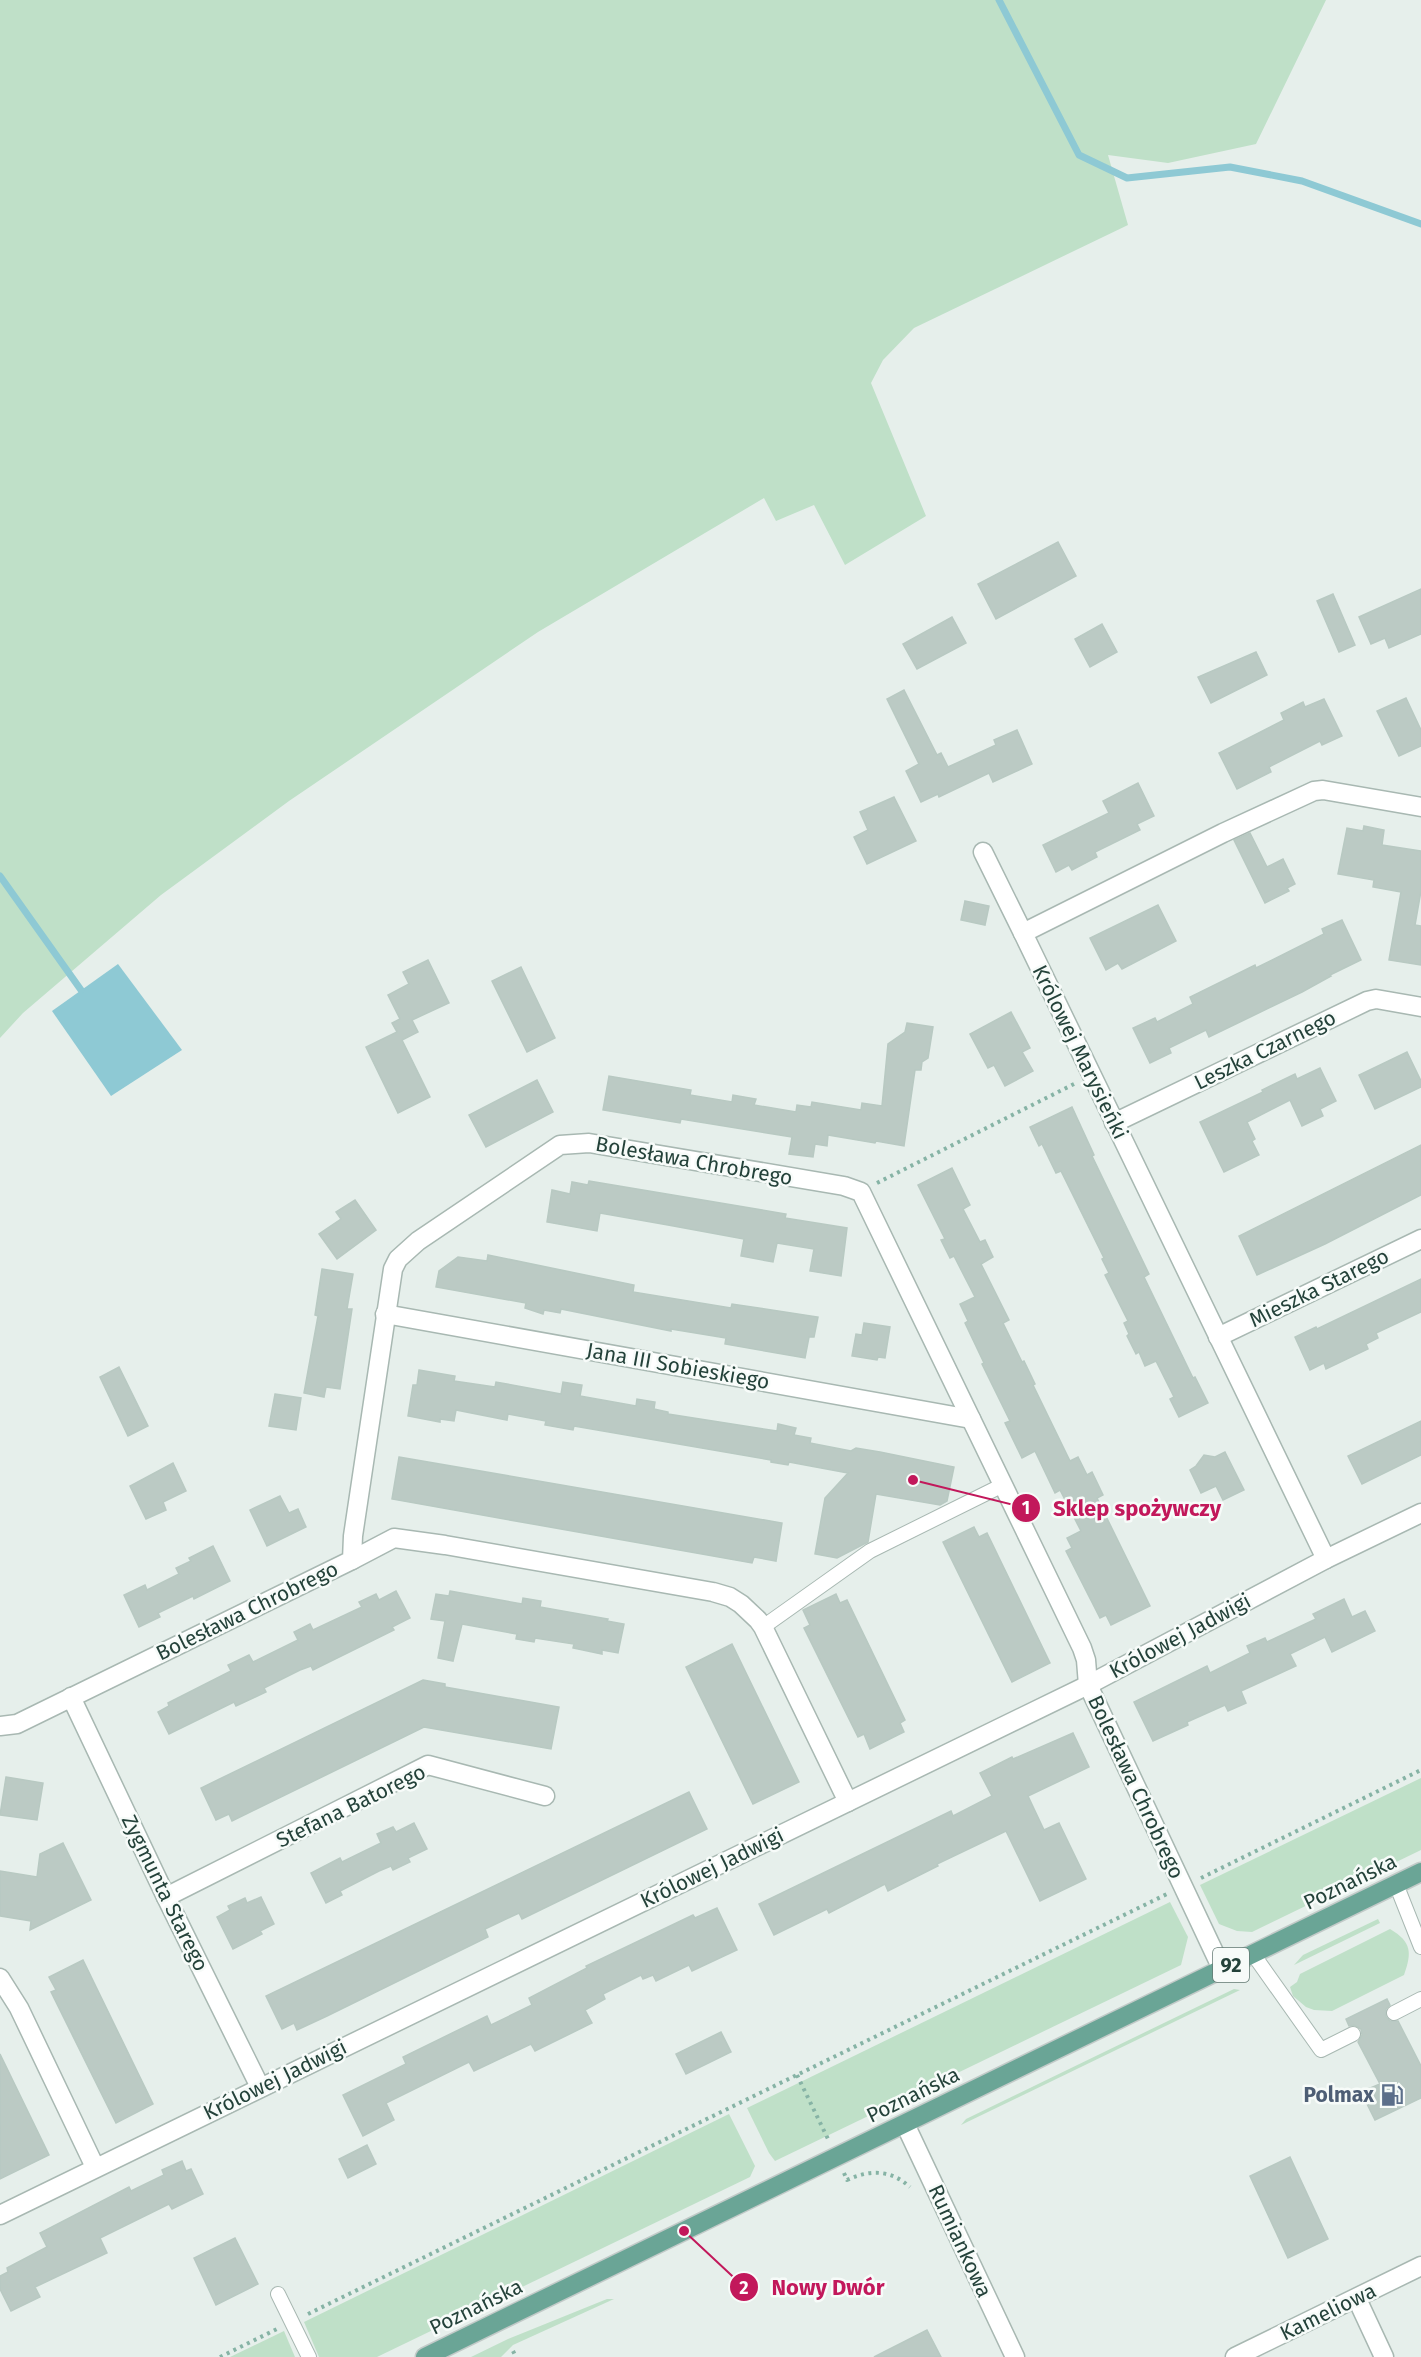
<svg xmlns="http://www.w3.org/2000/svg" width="1421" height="2357" font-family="'Fira Sans',sans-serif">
  <rect width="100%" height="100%" fill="#e6efeb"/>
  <g fill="#bfe0c8">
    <path d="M0 0H1326L1256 144 1168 163 1108 155 1128 225 914 328 883 360 871 383 926 516 845 565 814 505 776 521 764 498 538 632 289 801 161 895 23 1013 0 1038Z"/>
    <path d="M1421 1778V1850L1252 1932 1237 1931 1219 1924 1200 1885Z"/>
    <path d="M1170 1902 1188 1937 1181 1965 775 2161 769 2153 747 2108Z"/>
    <path d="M1378 1919 1380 1923 1294 1965 1303 1955Z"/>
    <path d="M1390 1929C1412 1942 1412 1953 1404 1975L1332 2011 1314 2010 1306 2007 1293 1996 1290 1987 1297 1982 1300 1974Z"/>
    <path d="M1234 1989 1240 1990 961 2125 966 2119Z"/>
    <path d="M729 2114 755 2166 750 2177 377 2357H319L304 2322Z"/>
    <path d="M607 2299H614L513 2345 501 2357H471L508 2339Z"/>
    <path d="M284 2331 295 2357H230Z"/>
  </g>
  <path fill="#8ec9d4" d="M118 964 182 1050 111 1096 52 1011Z"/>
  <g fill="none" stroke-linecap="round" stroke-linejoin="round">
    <g stroke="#8ec9d4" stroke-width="7">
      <path d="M999 0 1079 155 1127 178 1230 167 1302 181 1421 224"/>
      <path d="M0 876 81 990"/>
    </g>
  </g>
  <g fill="#bbcac4" stroke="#b8c9c2" stroke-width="1.5">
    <path d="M1058 542 1076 576 996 619 978 584Z"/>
    <path d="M1421 589V634L1389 648 1385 638 1371 644 1359 617Z"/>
    <path d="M1333 594 1355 645 1339 652 1317 601Z"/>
    <path d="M952 617 966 643 917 669 903 644Z"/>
    <path d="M1102 624 1117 652 1090 667 1075 639Z"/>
    <path d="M1256 652 1267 675 1211 703 1198 677Z"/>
    <path d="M904 690 937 755 941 753 948 767 996 745 994 740 1017 730 1032 764 993 782 989 773 939 797 938 794 921 802 906 771 919 764 887 699Z"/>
    <path d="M1406 698 1421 730V746L1399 756 1377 711Z"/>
    <path d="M1324 699 1342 736 1322 745 1320 741 1269 767 1271 772 1237 789 1219 753 1284 720 1281 713 1303 702 1305 707Z"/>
    <path d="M1138 783 1154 816 1137 824 1140 830 1095 852 1097 857 1072 870 1069 865 1056 872 1043 845 1109 813 1103 801Z"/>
    <path d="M894 797 916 841 867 864 854 837 868 830 860 812Z"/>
    <path d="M1364 826 1384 830 1382 845 1421 851V891L1415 925 1421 926V965L1389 960 1401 892 1373 887 1374 880 1338 874 1347 828 1363 831Z"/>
    <path d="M1250 833 1267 867 1283 859 1295 884 1287 888 1289 891 1265 903 1234 840Z"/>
    <path d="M965 901 989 906 985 925 961 920Z"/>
    <path d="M1158 905 1176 941 1122 969 1118 963 1106 970 1090 938Z"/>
    <path d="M1342 920 1361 960 1330 975 1331 976 1302 992 1209 1037 1206 1030 1169 1048 1171 1053 1150 1063 1133 1028 1155 1018 1157 1022 1193 1004 1190 997 1255 965 1256 968 1324 934 1322 929Z"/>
    <path d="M428 960 449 1003 412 1020 418 1032 402 1040 430 1097 398 1113 366 1047 397 1032 392 1023 400 1019 388 995 409 984 403 972Z"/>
    <path d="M521 967 555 1038 527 1052 492 981Z"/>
    <path d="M1011 1012 1030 1048 1022 1052 1033 1071 1005 1086 994 1065 988 1068 970 1034Z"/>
    <path d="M907 1023 933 1027 928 1058 922 1062 921 1070H915L904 1146 876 1141 875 1143 828 1135 827 1146 815 1144 813 1157 789 1154 792 1137 681 1119 680 1123 603 1110 609 1076 691 1090 690 1095 732 1102 733 1095 756 1099 754 1105 796 1112 797 1105 811 1107 812 1102 861 1110 862 1103 882 1106 888 1044 905 1032Z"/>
    <path d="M1407 1052 1421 1081V1087L1375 1109 1359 1075Z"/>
    <path d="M1320 1068 1336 1101 1320 1109 1323 1116 1302 1126 1290 1100 1247 1122 1255 1139 1252 1141 1259 1155 1224 1172 1200 1122 1263 1092 1262 1090 1295 1074 1297 1079Z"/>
    <path d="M537 1080 553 1112 486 1147 469 1115Z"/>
    <path d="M1072 1107 1094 1155 1092 1156 1149 1274 1144 1277 1193 1378 1195 1377 1208 1403 1179 1417 1170 1399 1174 1397 1156 1361 1145 1366 1139 1352 1136 1354 1127 1336 1129 1334 1124 1323 1128 1321 1105 1275 1109 1273 1102 1259 1104 1258 1061 1171 1056 1173 1042 1144 1039 1146 1030 1127Z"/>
    <path d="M1421 1145V1195L1325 1244 1257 1275 1239 1236Z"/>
    <path d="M952 1168 970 1205 963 1209 980 1242 985 1240 993 1257 981 1264 1009 1320 1003 1323 1022 1362 1024 1361 1035 1384 1033 1385 1070 1461 1078 1457 1087 1475 1092 1472 1103 1495 1097 1498 1150 1606 1111 1625 1106 1615 1100 1618 1066 1551 1072 1548 1067 1538 1081 1531 1060 1490 1055 1493 1035 1451 1022 1458 1005 1423 1010 1421 982 1364 984 1363 965 1323 968 1321 960 1304 975 1297 954 1256 950 1258 941 1240 945 1239 918 1185Z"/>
    <path d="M589 1181 786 1214 785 1218 847 1228 841 1276 810 1271 814 1249 777 1243 773 1262 741 1256 744 1239 668 1225 600 1213 597 1231 547 1222 552 1190 570 1194 572 1182 588 1185Z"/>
    <path d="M355 1200 376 1230 337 1259 319 1234 341 1219 336 1212Z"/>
    <path d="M488 1255 634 1285 633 1292 731 1308 732 1304 818 1317 814 1337H809L805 1358 725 1344 726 1338 671 1329V1331L561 1309 560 1313 544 1310 543 1314 525 1308 526 1303 436 1287 439 1271 458 1257 487 1261Z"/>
    <path d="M322 1269 353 1274 347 1309H352L340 1389 326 1387 324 1397 304 1393 318 1316 315 1315Z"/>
    <path d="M1421 1279V1312L1376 1333 1378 1338 1366 1344 1368 1349 1326 1369 1324 1363 1310 1370 1295 1337 1316 1327 1317 1329Z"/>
    <path d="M864 1323 890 1327 885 1358 878 1357 877 1360 852 1356 856 1334 862 1335Z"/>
    <path d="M119 1367 148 1426 128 1436 100 1377Z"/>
    <path d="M419 1370 455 1376 454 1381 495 1387 496 1382 561 1394 563 1382 582 1385 580 1396 636 1406 637 1399 655 1402 654 1409 668 1412V1414L777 1431 778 1424 796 1428 794 1435 811 1438 810 1443 851 1451 856 1448 880 1452 954 1467 947 1501 940 1505 876 1494 868 1542 837 1558 815 1554 825 1498 848 1473 789 1462 788 1465 771 1462V1460L574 1426 573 1430 545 1425 546 1421 508 1414 507 1420 456 1410 454 1421 440 1419V1422L408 1416 413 1385H417Z"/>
    <path d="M275 1394 301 1398 296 1430 269 1426Z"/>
    <path d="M1421 1421V1455L1362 1484 1348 1456Z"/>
    <path d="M1225 1452 1244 1490 1223 1500 1216 1486 1201 1493 1190 1470 1196 1466 1204 1455 1215 1457Z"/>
    <path d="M399 1457 782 1523 776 1561 754 1557 752 1563 392 1499Z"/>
    <path d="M173 1463 186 1491 163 1502 166 1510 146 1519 130 1486Z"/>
    <path d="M280 1496 289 1513 298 1509 306 1527 267 1546 250 1510Z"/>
    <path d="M974 1527 979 1537 987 1533 1050 1663 1012 1682 943 1542Z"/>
    <path d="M213 1546 230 1581 194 1599 193 1596 158 1613 160 1617 139 1627 124 1595 145 1585 147 1590 179 1574 176 1568 191 1561 189 1558Z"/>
    <path d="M396 1591 410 1618 392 1627 394 1630 313 1670 311 1666 300 1670 264 1688 266 1692 236 1706 234 1702 169 1734 158 1712 169 1706 168 1703 231 1671 228 1665 249 1655 253 1662 298 1640 294 1632 310 1624 313 1630 362 1607 359 1602 376 1594 379 1600Z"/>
    <path d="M450 1591 522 1604 523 1598 541 1601 540 1607 608 1619 607 1621 624 1624 618 1653 602 1650V1654L573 1648 574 1644 535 1638 534 1642 516 1639 517 1634 462 1624 453 1661 438 1658 445 1621 431 1619 436 1594 449 1596Z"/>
    <path d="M836 1594 840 1603 847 1600 905 1720 900 1723 904 1732 870 1749 864 1734 858 1737 804 1628 810 1625 803 1610Z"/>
    <path d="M1344 1599 1352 1617 1365 1611 1375 1631 1332 1652 1325 1637 1290 1654 1296 1666 1241 1691 1246 1703 1228 1711 1225 1705 1187 1722 1188 1725 1153 1741 1134 1702 1207 1666 1210 1673 1250 1653 1247 1646 1265 1638 1267 1642 1316 1619 1313 1614Z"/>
    <path d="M732 1644 799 1782 753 1804 686 1667Z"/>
    <path d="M423 1680 445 1684V1687L559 1707 551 1749 424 1727 232 1821 229 1814 216 1820 201 1788Z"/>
    <path d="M1073 1733 1089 1767 1028 1796 1044 1830 1059 1823 1086 1879 1040 1901 1006 1831 937 1864 938 1866 888 1891 885 1884 829 1913 827 1909 774 1935 759 1904 951 1811 953 1816 992 1796 980 1773 1012 1757 1013 1759Z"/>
    <path d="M6 1777 43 1783 37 1820 0 1815Z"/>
    <path d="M689 1792 707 1829 522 1919 519 1913 485 1929 488 1937 327 2016 297 2030 294 2023 282 2029 266 1996Z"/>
    <path d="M414 1823 427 1849 408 1858 410 1862 393 1870 391 1866 379 1871 340 1891 342 1895 326 1903 311 1873 340 1858 342 1862 381 1843 377 1834 393 1827 396 1832Z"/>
    <path d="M63 1843 91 1900 30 1930 31 1921 0 1916V1871L37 1877 40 1854Z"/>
    <path d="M261 1897 274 1924 260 1931 262 1934 233 1949 217 1917 230 1910 228 1906 245 1898 247 1903Z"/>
    <path d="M717 1908 737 1950 692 1971 689 1965 656 1981 653 1975 643 1979 641 1975 603 1994 605 1999 585 2010 592 2023 535 2051 531 2044 474 2071 469 2062 386 2103 394 2120 363 2136 343 2095 406 2064 403 2057 487 2016 491 2025 532 2005 529 1998 587 1968 586 1966 693 1915 695 1918Z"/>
    <path d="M83 1960 153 2104 116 2123 51 1992 56 1990 49 1977Z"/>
    <path d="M1387 1999 1390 2005 1386 2009V2017L1390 2021H1398L1421 2066V2098L1375 2120 1361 2092 1380 2084 1358 2042 1362 2035 1361 2029 1354 2025 1349 2026 1346 2019Z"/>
    <path d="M721 2032 731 2052 686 2074 676 2054Z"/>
    <path d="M0 2054 49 2155 0 2179Z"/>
    <path d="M367 2145 376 2164 348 2178 339 2159Z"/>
    <path d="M1290 2157 1328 2239 1288 2258 1250 2176Z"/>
    <path d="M182 2161 186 2171 191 2169 203 2194 172 2209 169 2204 100 2238 107 2253 35 2287 40 2297 11 2311 0 2289V2276L8 2272 7 2268 47 2247 40 2233 129 2187 131 2191 164 2175 162 2170Z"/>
    <path d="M235 2238 258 2284 216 2305 194 2258Z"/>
    <path d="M927 2330 941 2357H874Z"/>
  </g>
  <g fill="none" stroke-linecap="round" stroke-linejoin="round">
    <g stroke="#a8b8b2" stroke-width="16">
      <g id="lane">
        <path d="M763 1627 870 1551 1003 1485"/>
        <path d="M1396 1884 1421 1947"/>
        <path d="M1253 1954 1321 2050 1353 2034"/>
        <path d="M1394 2013 1421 1999"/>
        <path d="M278 2294 309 2357"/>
      </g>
    </g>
    <g stroke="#a8b8b2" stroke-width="21">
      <g id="street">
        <path d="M983 852 1023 933"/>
        <path d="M1114 1123 1367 1001 1376 999 1421 1007"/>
        <path d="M385 1314 971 1419"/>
        <path d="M1218 1337 1421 1239"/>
        <path d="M1326 1559 1023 933 1223 833 1314 791 1323 790 1421 807"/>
        <path d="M352 1560 394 1538 445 1545 713 1592 730 1597 741 1604 758 1620 763 1627 848 1802"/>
        <path d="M71 1697 166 1897 260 2087"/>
        <path d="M0 1726 17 1724 352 1560 353 1536 393 1269 398 1259 418 1241 560 1145 589 1143 844 1186 861 1192 1082 1648 1086 1660 1088 1685 1222 1969"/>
        <path d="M166 1897 428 1765 545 1796"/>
        <path d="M0 1978 19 2008 95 2167"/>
        <path d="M905 2124 1015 2357"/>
        <path d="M0 2215 1088 1685 1326 1559 1421 1513"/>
        <path d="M1357 2299 1384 2357"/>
        <path d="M1235 2357 1421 2266"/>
      </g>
    </g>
    <g stroke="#c2cac8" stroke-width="21">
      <path id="primary" d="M425 2357 1421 1872"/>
    </g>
    <g stroke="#86b3a5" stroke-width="4" stroke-dasharray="3 4.5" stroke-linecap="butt">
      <path d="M877 1183 1074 1084"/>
      <path d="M1201 1878 1421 1770"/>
      <path d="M797 2075 828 2139"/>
      <path d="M844 2173 847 2180C871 2169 891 2170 910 2187"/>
      <path d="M308 2314 1167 1894"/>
      <path d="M513 2351 516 2357"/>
      <path d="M220 2357 277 2329"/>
    </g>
    <use href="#lane" stroke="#fff" stroke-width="14"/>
    <use href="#street" stroke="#fff" stroke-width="18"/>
    <use href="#primary" stroke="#6aa596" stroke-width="18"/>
  </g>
  <defs>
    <g id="fuel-bare" transform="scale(1.8)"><path d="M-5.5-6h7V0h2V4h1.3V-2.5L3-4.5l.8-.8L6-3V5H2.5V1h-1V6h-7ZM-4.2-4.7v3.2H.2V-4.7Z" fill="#5c6f8a" stroke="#f7fbf9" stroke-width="2.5" paint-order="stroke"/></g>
  </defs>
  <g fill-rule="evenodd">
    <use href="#fuel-bare" x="1392" y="2095"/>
  </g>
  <g text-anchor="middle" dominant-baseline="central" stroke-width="5" stroke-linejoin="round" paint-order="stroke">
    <rect fill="#f7fbf9" stroke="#637a73" stroke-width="1.5" x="1213" y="1948" width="36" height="34" rx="4.5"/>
    <g font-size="20" font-weight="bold" fill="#24423a">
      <text x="1231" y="1965">92</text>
    </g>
    <g font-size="21" fill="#24423a" stroke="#f7fbf9">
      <text transform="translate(1265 1050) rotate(-26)">Leszka Czarnego</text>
      <text transform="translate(1080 1052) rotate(64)">Królowej Marysieńki</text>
      <text transform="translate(694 1161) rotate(10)">Bolesława Chrobrego</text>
      <text transform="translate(1319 1288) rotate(-26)">Mieszka Starego</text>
      <text transform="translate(678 1366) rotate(10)">Jana III Sobieskiego</text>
      <text transform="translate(247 1611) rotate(-26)">Bolesława Chrobrego</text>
      <text transform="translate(1180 1636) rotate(-28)">Królowej Jadwigi</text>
      <text transform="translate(1136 1787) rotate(65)">Bolesława Chrobrego</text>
      <text transform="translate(351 1806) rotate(-26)">Stefana Batorego</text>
      <text transform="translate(712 1868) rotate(-26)">Królowej Jadwigi</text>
      <text transform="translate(1350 1882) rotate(-26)">Poznańska</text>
      <text transform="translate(165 1893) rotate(64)">Zygmunta Starego</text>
      <text transform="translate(275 2080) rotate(-26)">Królowej Jadwigi</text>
      <text transform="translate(913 2095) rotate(-26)">Poznańska</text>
      <text transform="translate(960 2241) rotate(65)">Rumiankowa</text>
      <text transform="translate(476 2307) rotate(-26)">Poznańska</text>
      <text transform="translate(1328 2312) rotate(-26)">Kameliowa</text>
    </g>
    <g font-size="21" font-weight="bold" fill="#4e5e75" stroke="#f7fbf9" text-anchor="end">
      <text x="1374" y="2095">Polmax</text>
    </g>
  </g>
  <path fill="none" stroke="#c2185b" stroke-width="2" d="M913 1480L1026 1508M684 2231L744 2287"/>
  <g fill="#c2185b" stroke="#f7fbf9" stroke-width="2">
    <circle cx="913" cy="1480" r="6"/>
    <circle cx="684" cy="2231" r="6"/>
    <circle cx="1026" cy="1508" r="15"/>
    <circle cx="744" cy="2287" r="15"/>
  </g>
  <g font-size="18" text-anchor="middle" font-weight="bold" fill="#fff">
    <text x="1026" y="1514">1</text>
    <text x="744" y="2294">2</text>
  </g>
  <g font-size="22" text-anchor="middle" font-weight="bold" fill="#c2185b" stroke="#f7fbf9" stroke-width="5" stroke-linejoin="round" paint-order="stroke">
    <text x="1137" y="1516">Sklep spożywczy</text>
    <text x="828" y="2295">Nowy Dwór</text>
  </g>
</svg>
